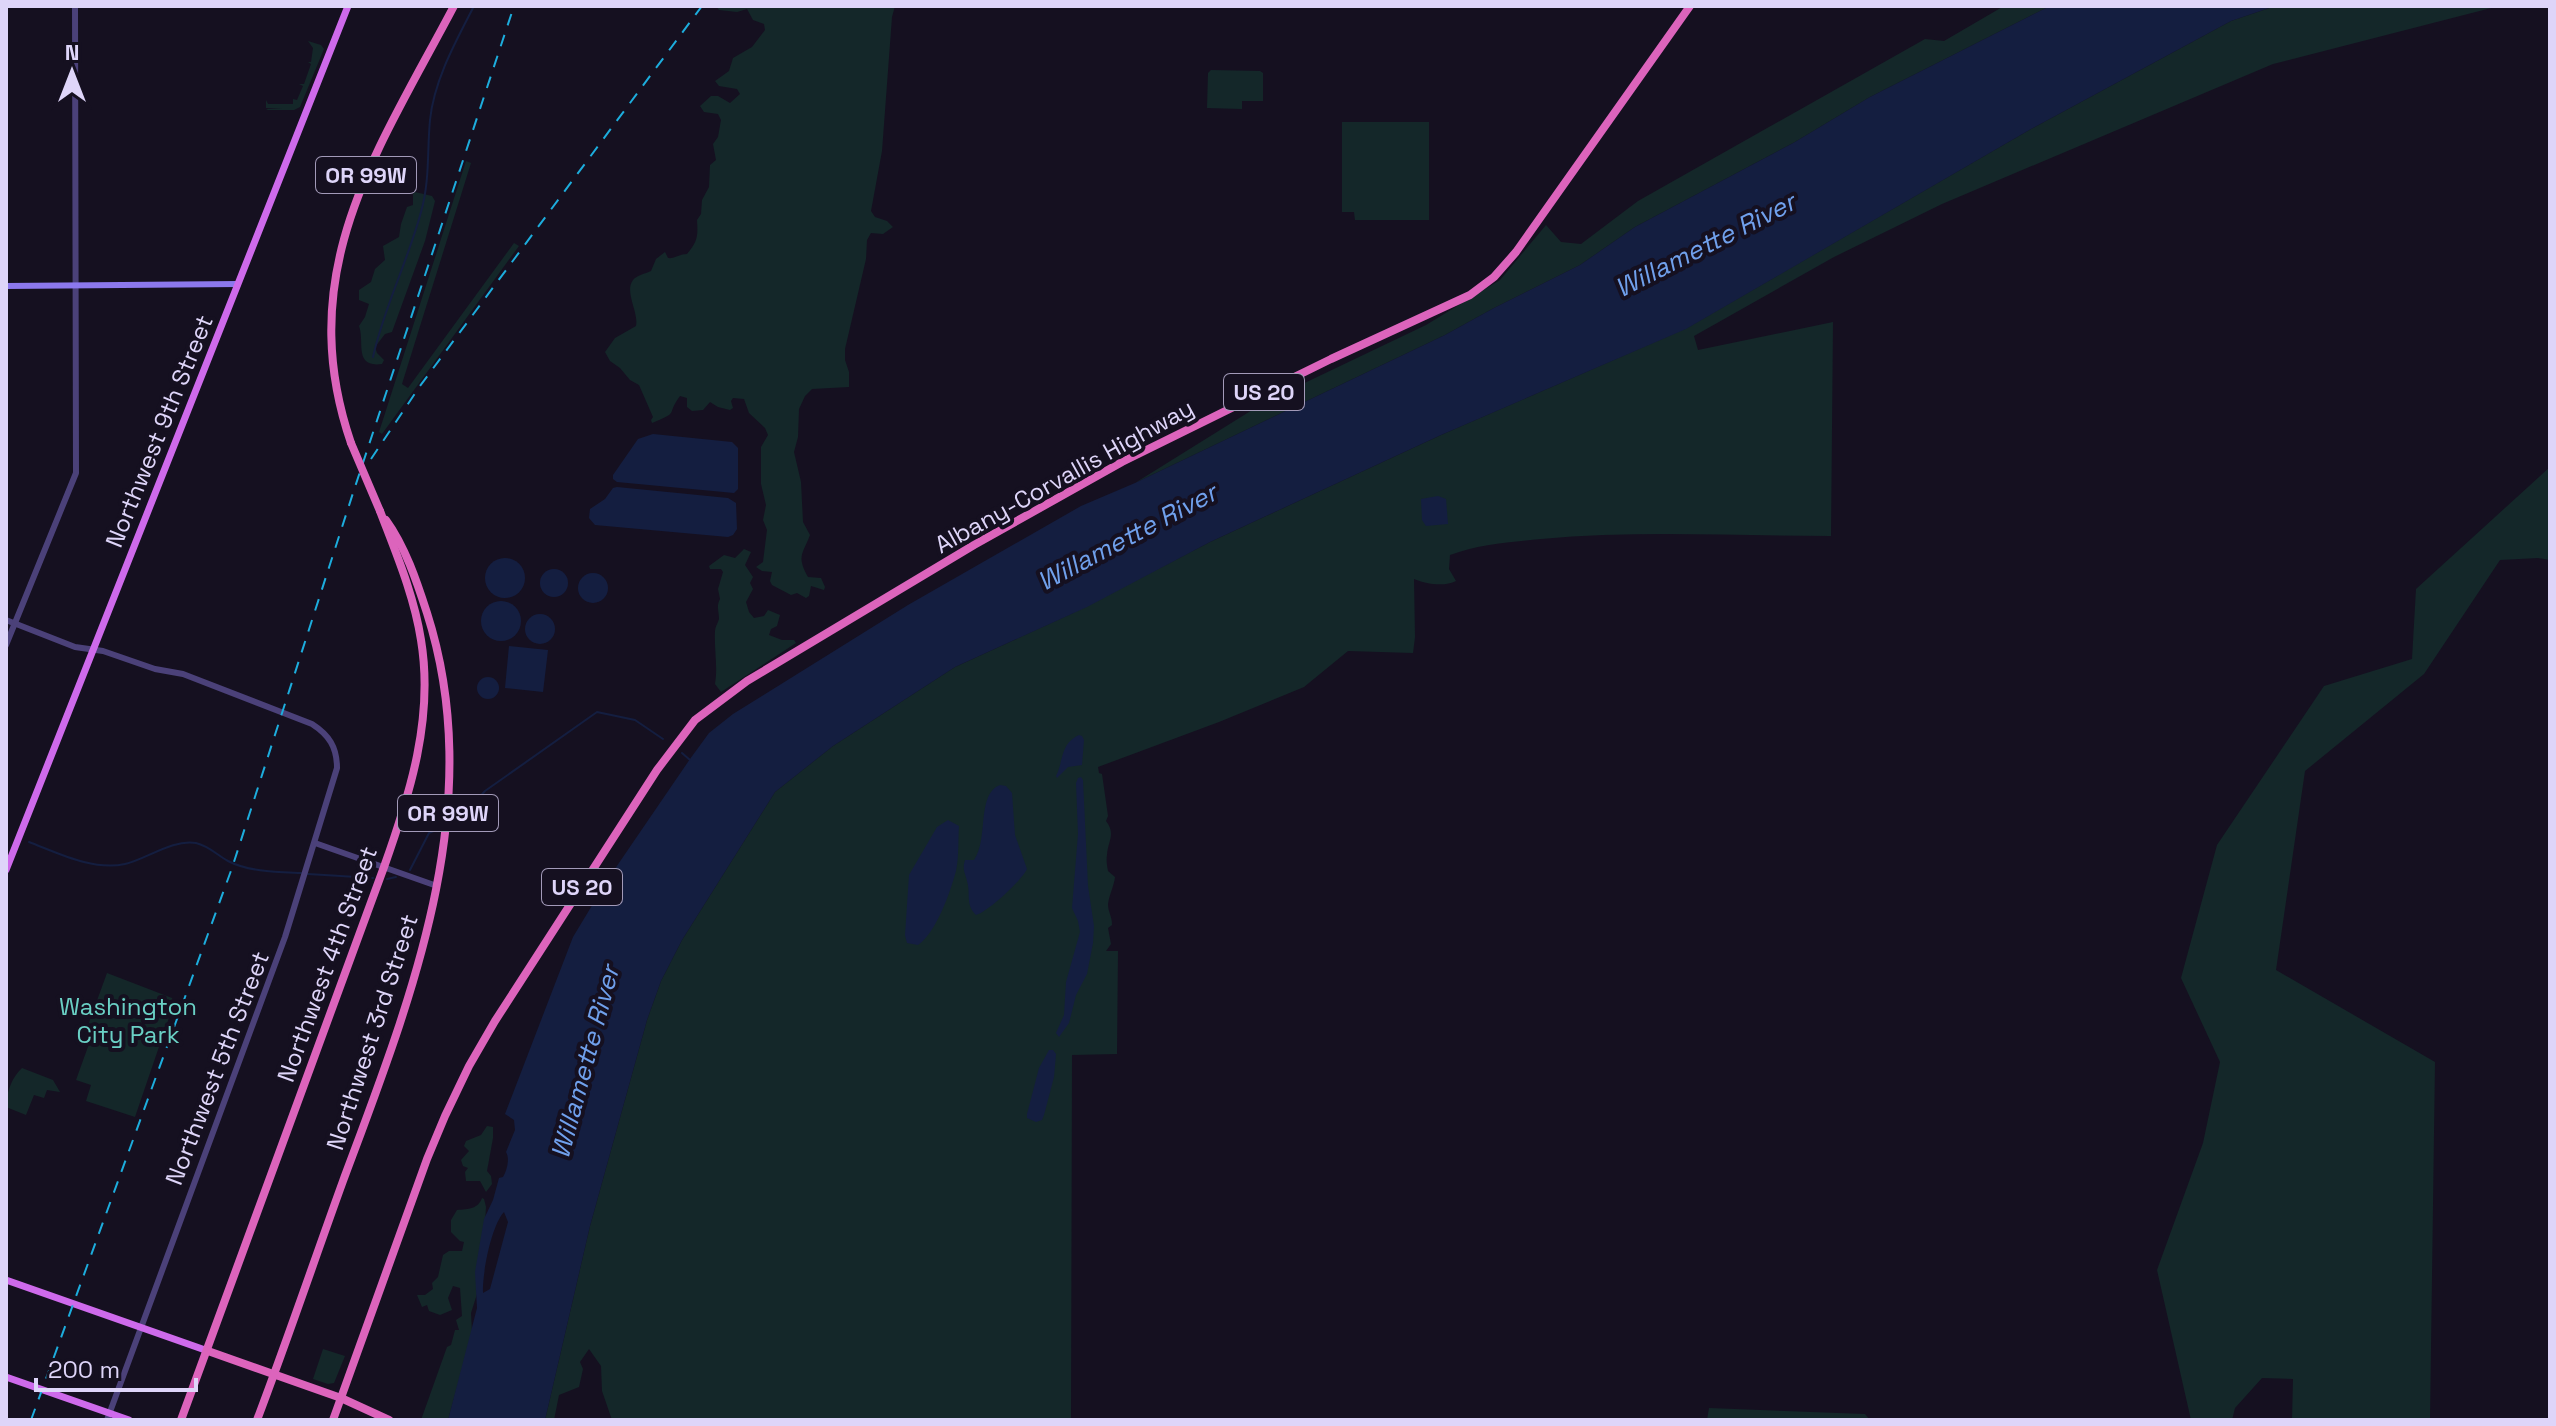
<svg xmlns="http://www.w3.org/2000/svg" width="2556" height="1426" font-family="'Space Grotesk',sans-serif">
  <rect width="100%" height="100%" fill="#151020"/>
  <g fill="#142729">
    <path d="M716 6H895L892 17 882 151 871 211 875 217 887 221 893 227 883 234 871 233 867 240 866 259 845 349V360L849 372V387L812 389 805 396 799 409 798 437 794 452 801 482 803 522 810 535C803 554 796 556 808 577L821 578 825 587 824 590 811 586 809 596 806 598 797 593 791 595 772 585 770 581 772 572 762 571 756 567 763 562 767 530 763 520 766 505 761 484V447L768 435 765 428 749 413 744 399 733 398 731 401 733 408 730 410 718 407 710 402 703 410 692 411 687 407V398L680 396C665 416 681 411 652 423L651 420 653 417 639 385 630 380 620 368 610 361 605 352 615 338 636 326C639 312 624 292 633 280 637 275 645 274 651 271L656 259 665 252 668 258C674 259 680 254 687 254 698 241 698 236 697 220L701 214 702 200 709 187 710 165 716 160 713 144 718 137 721 120 718 114 704 112 700 106 711 96H718L730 103 740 94 737 89 719 86 715 81 729 71 733 58 752 47 765 30 764 24 753 20 747 9 737 12 719 10Z"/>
    <path d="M2004 6H2050L1870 97 1795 142 1635 227 1580 265 1494 308 1445 335 1135 483 1265 402 1426 325 1500 280 1546 225 1561 242 1581 244 1638 201 1925 39 1944 41Z"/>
    <path d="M2275 6H2499L2273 64 1942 204 1834 257 1694 336 1698 350 1833 322 1831 536C1735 536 1637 530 1541 539 1511 542 1479 544 1450 555L1449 569 1456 581C1445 587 1425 584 1414 579L1415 637 1413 653 1348 651 1304 687 1219 722 1098 767 1099 773 1102 774 1108 816 1106 821C1116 834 1108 841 1107 855 1106 860 1107 865 1108 871L1115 877C1114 886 1109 895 1108 904 1108 912 1112 916 1112 925L1108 928 1111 944 1106 951H1118L1117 1054 1072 1055 1071 1420H612L602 1391 601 1366 589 1349 580 1362 583 1369 579 1387 559 1395 554 1420H545L590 1226 647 1020 661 981 682 940 775 792 833 746 955 667 1073 613 1210 542 1441 435 1687 328 2031 129 2231 21Z"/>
    <path d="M308 41 321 45 324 49 300 107 294 110H268L266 109 282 108H266V100L268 104H293V99L297 100 303 86 299 84H304L311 64 308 62H311L313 48Z"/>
    <path d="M1211 70 1260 71 1263 73V101H1242V109L1207 108 1208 73Z"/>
    <path d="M1342 122H1429V220H1355L1354 212H1342Z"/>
    <path d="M466 161 471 163 402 384 408 388 514 243 519 246 382 434 379 432Z"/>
    <path d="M415 192 432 196 435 201 425 241 392 332 385 334 375 347 377 353 384 360 382 364C353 368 365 341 359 326L365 317 369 304 359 300V290L371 282 375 269 385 260 383 246 399 237 401 224 407 207 413 205V194Z"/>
    <path d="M2550 467V560L2538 558 2500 560 2424 674 2305 771 2276 970 2435 1062 2430 1420H2292L2293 1379 2262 1378 2235 1408 2232 1420H2191L2157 1270 2203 1143 2220 1062 2181 978 2217 845 2324 686 2412 659 2416 589Z"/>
    <path d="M744 549 751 552 745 565 753 577 750 583 753 589 746 602 749 612 754 618 764 616 768 610 780 615 777 626 771 629 769 635 782 640H794L796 643 721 692 715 684C718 667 714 649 715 631 715 627 718 623 719 619 719 610 716 607 720 599L718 589 723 572 721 569H710L709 566 724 555 735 558Z"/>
    <path d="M107 973 172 998 174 1003 135 1117 86 1101 91 1085 76 1080 94 1030 87 1028Z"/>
    <path d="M22 1068 53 1080 60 1092 47 1090 44 1098 34 1095 26 1115 6 1107C6 1093 12 1077 22 1068Z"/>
    <path d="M487 1126 493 1127V1138L487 1171 491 1176 492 1184 486 1192 480 1181H466L465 1172 468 1168 463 1166 461 1160 469 1151 464 1146 466 1141 481 1135Z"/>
    <path d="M482 1198 484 1199 486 1207 481 1290 477 1294 471 1313 472 1332 448 1420H421L447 1347 451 1345 455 1330H459L456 1320 462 1316 460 1288 453 1286 448 1298 452 1310 440 1315 429 1311 427 1305 422 1307 417 1295H425L433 1289 432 1283 438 1277 443 1255 449 1251H462L464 1242 460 1241 451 1232V1220L457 1210C469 1209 478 1209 482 1198Z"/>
    <path d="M323 1349 345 1356 334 1383 328 1384 313 1379Z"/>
    <path d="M1709 1408 1865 1414 1870 1420H1707Z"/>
  </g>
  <g fill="#141e40" fill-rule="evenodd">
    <path d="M2050 6H2275L2231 21 2031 129 1686 329 1441 435 1210 542 1087 607 955 667 833 746 775 792 682 940 661 981 647 1020 590 1226 545 1420H448L477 1308 475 1272 484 1219 493 1200 499 1178 503 1177C507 1171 510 1158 506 1152L515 1130 514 1120 505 1114 573 937 608 879 690 759 709 733 733 714 908 605 1081 506 1135 483 1445 335 1494 308 1580 265 1635 227 1795 142 1870 97ZM504 1212 508 1222 490 1289 483 1293C482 1275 491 1226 504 1212Z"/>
    <path d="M653 434 732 442 738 448V489L734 493 617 482 613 479V475L638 439Z"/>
    <path d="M617 487 728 498 736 503 737 529 733 535 728 537 595 525 589 518 590 509 605 499 613 488Z"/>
    <path d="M1438 496 1446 499 1448 524 1426 526 1422 520 1421 499Z"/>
    <circle cx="505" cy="578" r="20"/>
    <circle cx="554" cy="583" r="14"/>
    <circle cx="593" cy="588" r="15"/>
    <circle cx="501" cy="621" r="20"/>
    <circle cx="540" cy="629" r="15"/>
    <path d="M509 646 548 650 543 692 505 688Z"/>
    <circle cx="488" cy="688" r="11"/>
    <path d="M1079 735 1082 736 1084 740 1082 765 1068 767 1057 778 1056 776C1064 760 1060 744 1079 735Z"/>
    <path d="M1081 777 1083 780 1088 886 1094 926 1093 943 1087 974 1076 995 1069 1023 1059 1037 1056 1033 1064 1015 1066 982 1080 932 1078 921 1072 908 1078 834 1076 783 1078 778Z"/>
    <path d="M1000 785 1006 786 1012 793 1015 835 1027 869C1022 880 988 912 976 915 965 904 971 894 967 881 965 872 962 870 965 860H974C989 839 976 794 1000 785Z"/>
    <path d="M948 820 959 826C958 841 959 857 956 871 950 893 936 933 918 945L907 943 905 935 909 875 937 827Z"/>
    <path d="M1049 1050H1053L1056 1054 1054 1077 1044 1115 1042 1120 1036 1122 1027 1118V1114L1039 1068Z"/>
  </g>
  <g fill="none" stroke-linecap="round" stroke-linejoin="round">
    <g stroke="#141e40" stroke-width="2">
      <path d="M373 357C384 307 408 261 421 212 430 180 427 151 430 120 434 80 456 41 474 6"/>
      <path d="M682 753 690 760"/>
      <path d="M458 822 485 791 597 712 635 720 663 739"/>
      <path d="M29 842C58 853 93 871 125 864 147 859 172 839 196 843 209 846 217 855 228 861 249 872 279 872 301 873"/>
      <path d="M410 870 429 833 438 829"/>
      <path d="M308 874 373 878"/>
      <path d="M387 879 396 877"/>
    </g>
    <g stroke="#4b4179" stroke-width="6">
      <path d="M6 620 75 647 103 651 155 669 183 674 312 724C329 735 337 747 337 768L285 937 107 1420"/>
      <path d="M6 645 76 473 75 6"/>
      <path d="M315 843 437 886"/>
    </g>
    <path stroke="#8c78ed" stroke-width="6" d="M6 286 238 284"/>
    <g stroke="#ce6aeb" stroke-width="7">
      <path d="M6 870 348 6"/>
      <path d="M6 1280 208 1351"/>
      <path d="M6 1377 129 1420"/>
    </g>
    <g stroke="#dc64bc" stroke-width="8">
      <path d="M351 443C292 271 377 152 454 6"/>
      <path d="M208 1351 341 1398 389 1420"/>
      <path d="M181 1420 384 867C410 794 434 718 421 640 414 595 396 553 380 511"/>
      <path d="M257 1420C287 1341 314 1261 343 1181 410 1001 489 807 427 613 417 582 405 546 386 520"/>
      <path d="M333 1420 427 1159 445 1116 469 1066 495 1021 657 770 695 720 747 681 974 545 1122 462 1331 359 1470 295 1494 277 1516 252 1690 6"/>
    </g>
    <g stroke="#1daddd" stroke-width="2" stroke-dasharray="12 10" stroke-linecap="butt">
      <path d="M371 459 420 386 702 6"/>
      <path d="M31 1420 232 868 354 490 514 6"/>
    </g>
    <path stroke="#dc64bc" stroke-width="8" d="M351 443 380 511"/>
  </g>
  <g text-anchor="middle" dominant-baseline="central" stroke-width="8" stroke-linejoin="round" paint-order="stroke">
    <g fill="#151020" stroke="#a29ab8" stroke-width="2">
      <rect x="316" y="157" width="100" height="36" rx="6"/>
      <rect x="1224" y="374" width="80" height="36" rx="6"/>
      <rect x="398" y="795" width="100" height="36" rx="6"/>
      <rect x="542" y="869" width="80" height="36" rx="6"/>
    </g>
    <g font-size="22" font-weight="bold" fill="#ded5f9">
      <text x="366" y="175">OR 99W</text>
      <text x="1264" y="392">US 20</text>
      <text x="448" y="813">OR 99W</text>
      <text x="582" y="887">US 20</text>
    </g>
    <g font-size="24" fill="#ded5f9" stroke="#151020">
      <text transform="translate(159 431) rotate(-68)">Northwest 9th Street</text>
      <text transform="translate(1064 476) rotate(-29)">Albany-Corvallis Highway</text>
      <text transform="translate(327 964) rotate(-70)">Northwest 4th Street</text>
      <text transform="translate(372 1032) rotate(-72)">Northwest 3rd Street</text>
      <text transform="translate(217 1068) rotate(-69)">Northwest 5th Street</text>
    </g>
    <g font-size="24" fill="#6ad0c5" stroke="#151020">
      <text x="128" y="1006">Washington<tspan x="128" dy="28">City Park</tspan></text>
    </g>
    <g font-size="26" font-style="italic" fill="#70a0ec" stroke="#151020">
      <text transform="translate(1705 245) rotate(-27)">Willamette River</text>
      <text transform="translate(1127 537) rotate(-28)">Willamette River</text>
      <text transform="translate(585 1062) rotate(-75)">Willamette River</text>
    </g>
  </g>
  <rect width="2556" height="1426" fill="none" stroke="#ded5f9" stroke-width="16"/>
  <g transform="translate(72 72)" stroke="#151020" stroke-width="6" paint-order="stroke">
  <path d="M0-6L14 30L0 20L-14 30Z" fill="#ded5f9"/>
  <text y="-12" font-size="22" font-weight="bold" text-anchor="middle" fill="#ded5f9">N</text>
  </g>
  <path d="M36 1378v12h160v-12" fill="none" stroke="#ded5f9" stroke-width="4"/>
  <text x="48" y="1378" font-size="24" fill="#ded5f9" stroke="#151020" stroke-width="6" paint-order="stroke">200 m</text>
</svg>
